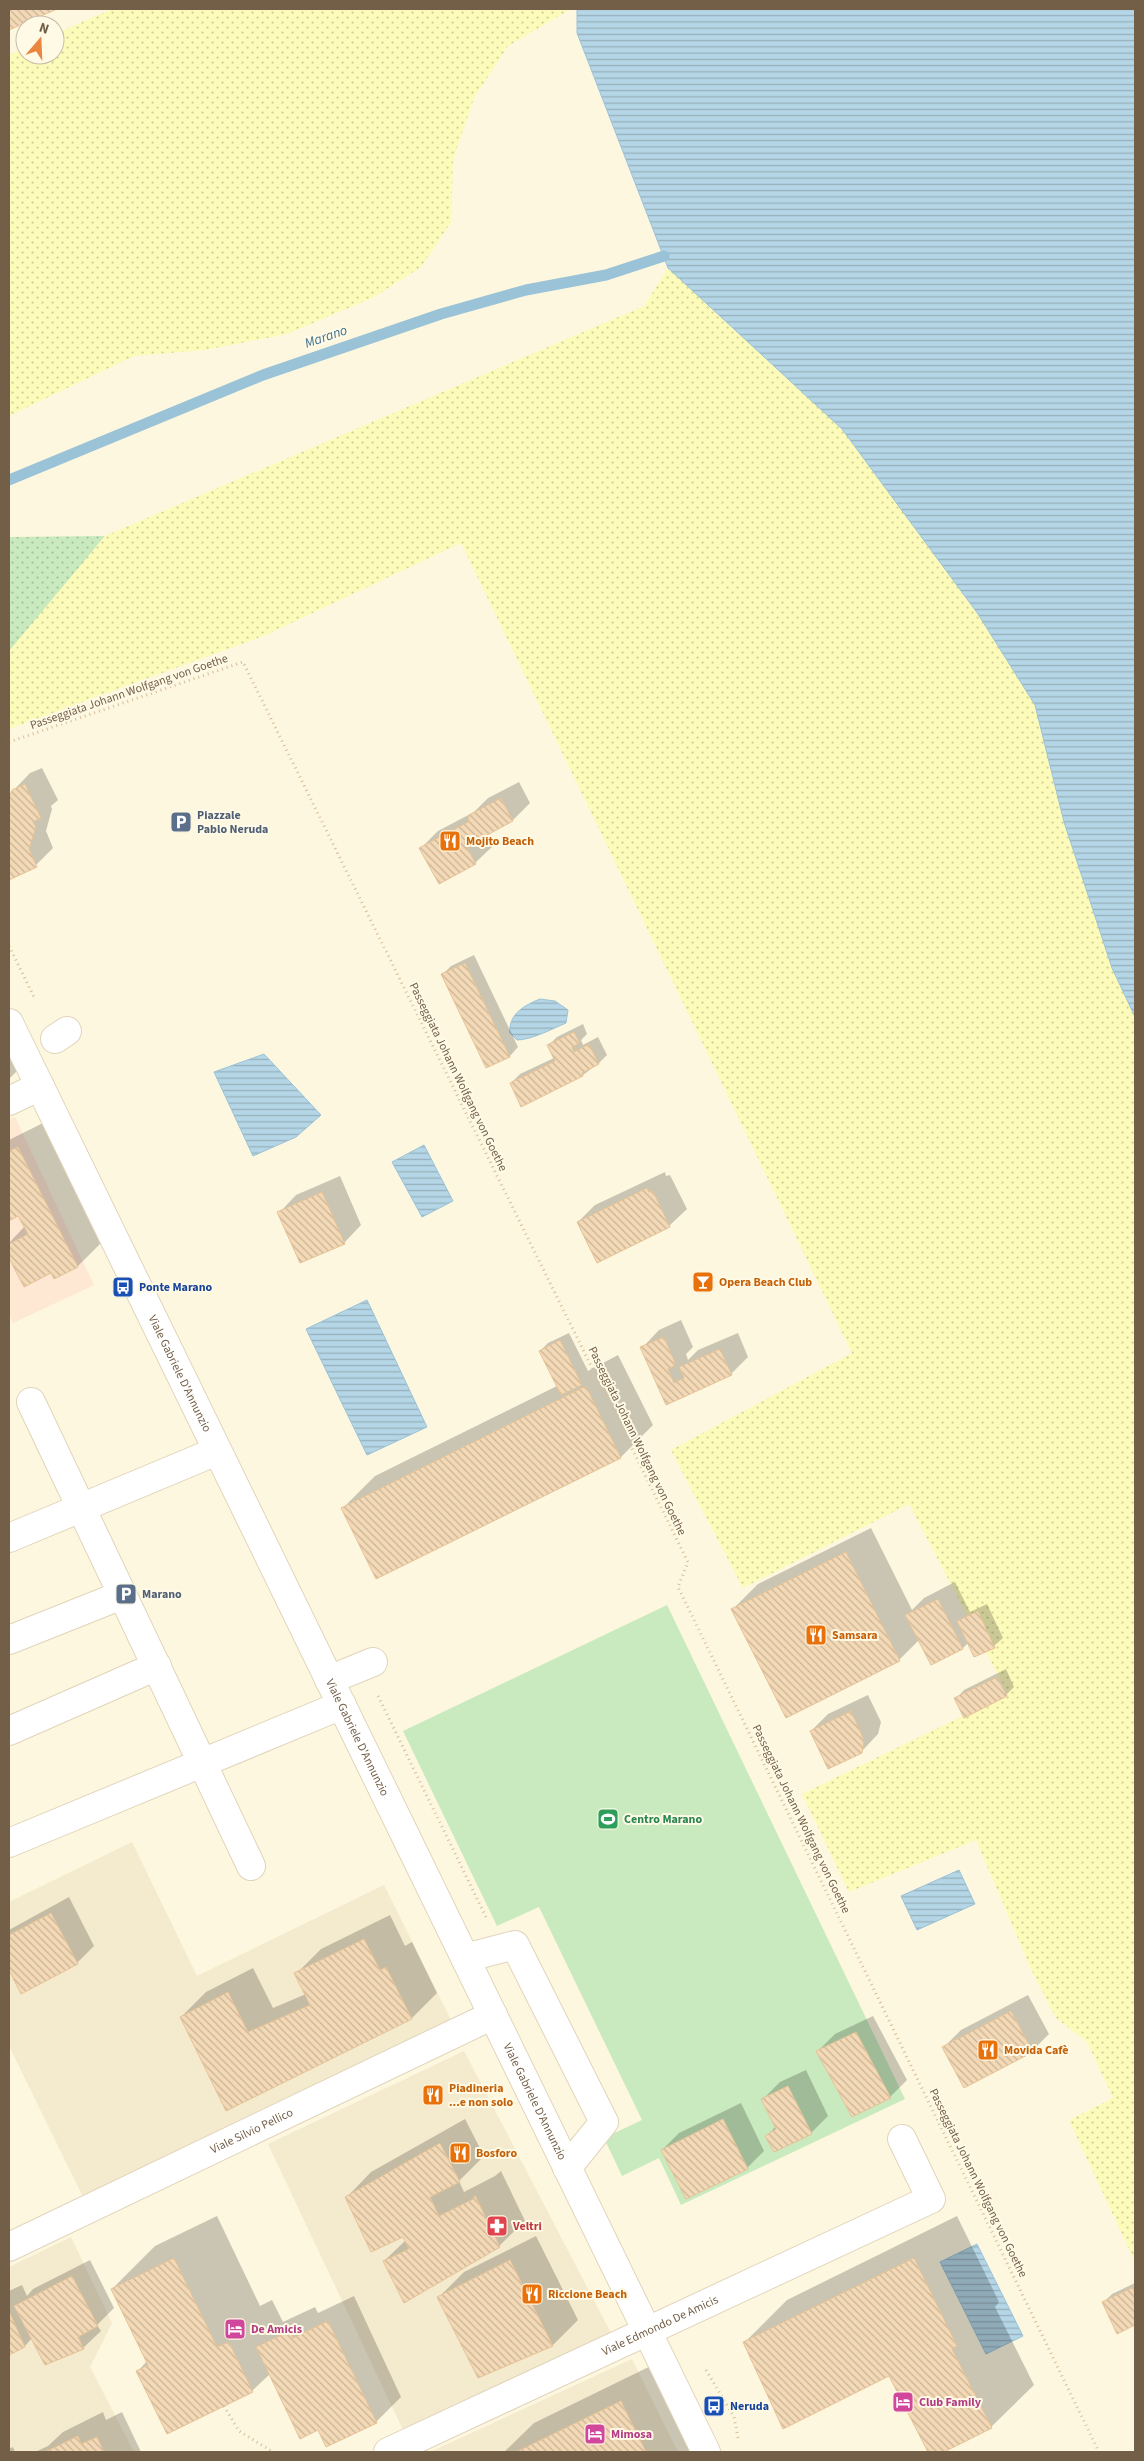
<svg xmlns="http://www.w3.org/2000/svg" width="1144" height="2461" font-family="'Source Sans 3',sans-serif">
  <defs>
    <pattern id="grass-dots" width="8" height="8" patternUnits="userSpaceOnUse" patternTransform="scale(1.25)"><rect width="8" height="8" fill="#c8eabe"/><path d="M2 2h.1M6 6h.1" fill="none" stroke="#a7c19c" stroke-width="1.8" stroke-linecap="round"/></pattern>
    <pattern id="sand-dots" width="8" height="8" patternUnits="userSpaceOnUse" patternTransform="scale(1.25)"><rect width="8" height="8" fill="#fdfbb9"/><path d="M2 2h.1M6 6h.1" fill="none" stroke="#d1ce98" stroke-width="1.8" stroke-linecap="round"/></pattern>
    <pattern id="water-rules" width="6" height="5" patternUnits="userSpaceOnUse" patternTransform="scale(1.25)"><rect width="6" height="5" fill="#b4d6e6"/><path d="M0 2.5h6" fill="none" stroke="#97b1bc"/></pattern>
    <pattern id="building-back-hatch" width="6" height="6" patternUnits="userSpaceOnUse" patternTransform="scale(1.25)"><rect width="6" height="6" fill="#f3d9b6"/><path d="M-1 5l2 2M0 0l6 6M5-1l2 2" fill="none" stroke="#c9b396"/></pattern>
  </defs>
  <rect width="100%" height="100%" fill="#fdf7df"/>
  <g fill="#f4eace">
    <path d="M132 1842 197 1976 384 1885 451 2020 84 2199 9 2046V1902Z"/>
    <path d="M464 2051 612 2335 404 2432 268 2144Z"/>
    <path d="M71 2237 112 2323 90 2367 134 2452H9V2267Z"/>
    <path d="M632 2359 678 2452H430Z"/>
  </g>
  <path fill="#fee7d3" d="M15 1117 94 1285 13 1323 9 1314V1120Z"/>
  <path fill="url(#grass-dots)" d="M105 536 12 650 9 651V537Z"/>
  <g fill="url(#sand-dots)">
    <path d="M112 9H571L508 46 474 98 453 160 451 222 421 267 374 297 287 334 205 350 134 356 9 416V55L25 48V55H55V34Z"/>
    <path d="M668 268 842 429 978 614 1035 705 1064 822 1112 968 1135 1017V2262L1069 2120 1113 2098 1087 2042 1056 2018 1031 1969 976 1840 849 1892 802 1794 1008 1694 909 1504 743 1588 671 1450 852 1353 461 543 266 635 9 729V651L105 536 644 306Z"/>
  </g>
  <path fill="#c8eabe" d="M667 1605 905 2099 681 2205 659 2158 622 2176 604 2138 642 2120 539 1907 497 1926 403 1731Z"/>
  <g fill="url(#water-rules)" stroke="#9ac3d8">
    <path d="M577 9H1135V1017L1112 968 1064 822 1035 705 978 614 842 429 668 268 577 33Z"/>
    <path d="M540 999 555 1001 568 1010 566 1023C552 1029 531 1040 517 1040L510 1033C508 1014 525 1005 540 999Z"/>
    <path d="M264 1054 321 1115 296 1137 253 1156 214 1072Z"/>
    <path d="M424 1145 453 1201 422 1217 392 1162Z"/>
    <path d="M367 1300 427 1427 367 1455 306 1329Z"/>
    <path d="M959 1870 975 1904 917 1930 901 1896Z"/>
    <path d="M977 2244 1023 2336 986 2354 940 2262Z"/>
  </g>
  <g fill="#0003">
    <path d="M9 9H54L9 29Z"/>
    <path d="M42 768 58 800 51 806 52 809 46 831 53 848 36 865 9 879V802L13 791 30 773Z"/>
    <path d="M519 782 530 803 513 820 486 835 493 846 475 863 439 882 421 848 438 831 474 812 488 798Z"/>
    <path d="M474 955 518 1047 510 1056 486 1067 442 975 451 966Z"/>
    <path d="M9 1012 31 1057 9 1079Z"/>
    <path d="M583 1024 587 1034 581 1040 583 1045 598 1037 607 1055 599 1063 583 1075 511 1083 520 1074 554 1058 549 1045 557 1037Z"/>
    <path d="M43 1123 103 1241 78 1266 51 1271 25 1286 9 1255V1243L25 1226 19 1215 9 1219V1140Z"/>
    <path d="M665 1172 666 1176 670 1175 687 1209 669 1226 578 1222 595 1205Z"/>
    <path d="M340 1176 361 1225 344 1243 279 1213 296 1195Z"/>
    <path d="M681 1320 693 1347 686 1354 688 1360 698 1350 738 1333 748 1357 731 1374 666 1403 642 1348 659 1330Z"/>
    <path d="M569 1333 588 1371 618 1355 653 1425 621 1457 377 1577 343 1508 375 1476 557 1386 540 1351 548 1343Z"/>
    <path d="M871 1528 912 1610 924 1598 955 1582 970 1612 987 1604 1003 1638 994 1646 975 1655 969 1642 963 1648 932 1664 919 1640 899 1660 786 1716 733 1609 758 1584Z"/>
    <path d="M1006 1669 1014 1687 1006 1695 956 1699 964 1690Z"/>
    <path d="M868 1695 881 1722 878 1734 861 1752 811 1731 828 1714Z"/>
    <path d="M69 1897 94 1946 77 1963 22 1992 9 1967V1930Z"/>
    <path d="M390 1915 405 1946 412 1942 437 1993 412 2018 227 2110 181 2017 206 1992 253 1968 273 2008 306 1994 296 1974 321 1949Z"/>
    <path d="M1028 1995 1049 2034 1032 2051 944 2047 961 2030Z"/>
    <path d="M873 2016 907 2080 890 2097 818 2051 835 2034Z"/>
    <path d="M806 2070 828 2116 811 2133 767 2136 776 2126 763 2099 780 2082Z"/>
    <path d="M741 2103 764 2151 747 2168 662 2150 679 2133Z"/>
    <path d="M465 2119 484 2156 459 2181 464 2192 495 2176 501 2171 525 2221 499 2246 404 2302 384 2261 406 2240 403 2235 346 2198 371 2172Z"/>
    <path d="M217 2216 260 2306 272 2300 283 2322 315 2307 318 2313 354 2296 401 2397 376 2422 319 2428 270 2374 252 2391 138 2371 147 2361 112 2289 155 2246Z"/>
    <path d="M957 2216 999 2302 995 2307 1034 2385 991 2427 941 2452H929L890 2375 744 2343 787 2300Z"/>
    <path d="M536 2236 578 2320 553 2345 478 2376 439 2297 464 2272Z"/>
    <path d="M90 2260 114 2308 97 2325 101 2331 83 2348 45 2363 32 2338 25 2346 9 2353V2291L22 2285 27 2296 33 2289Z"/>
    <path d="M1135 2283V2323L1118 2332 1104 2302 1112 2294Z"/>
    <path d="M663 2360 702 2452H504L534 2423Z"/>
    <path d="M103 2412 106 2420 122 2412 141 2452H35L48 2446 63 2432Z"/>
    <path d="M13 2447 15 2452H9V2449Z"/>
  </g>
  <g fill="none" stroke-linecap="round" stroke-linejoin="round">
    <path stroke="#9ac3d8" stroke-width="11" d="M9 480 263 375 441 314 526 290 606 275 664 256"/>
  </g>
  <g fill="url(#building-back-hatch)" stroke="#e6c396">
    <path d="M9 9H57L9 30Z"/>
    <path d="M25 784 41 818 33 822 36 827 29 849 37 867 9 880V798L12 790Z"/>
    <path d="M501 798 513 821 480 839 478 835 464 842 476 864 439 884 419 848 468 822 469 815Z"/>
    <path d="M465 963 510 1057 486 1068 441 974Z"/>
    <path d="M574 1032 580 1043 572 1047 574 1052 589 1044 599 1064 582 1073 583 1076 521 1107 510 1083 555 1061 547 1045Z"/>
    <path d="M18 1147 78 1267 54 1279 51 1273 24 1287 9 1258V1244L28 1234 18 1216 9 1221V1151Z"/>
    <path d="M647 1188 649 1192 653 1191 670 1227 597 1263 577 1222Z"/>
    <path d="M322 1192 345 1244 300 1263 277 1212Z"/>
    <path d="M664 1337 676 1365 668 1369 674 1383 684 1378 679 1367 720 1349 732 1375 666 1405 640 1347Z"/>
    <path d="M560 1340 582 1385 561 1395 539 1351Z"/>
    <path d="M586 1386 621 1458 376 1579 341 1508Z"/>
    <path d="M846 1552 900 1661 786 1718 731 1609Z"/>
    <path d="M938 1599 963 1649 931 1665 905 1615Z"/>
    <path d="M978 1611 995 1648 974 1657 957 1621Z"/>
    <path d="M997 1677 1007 1696 964 1718 954 1698Z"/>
    <path d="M851 1711 864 1740 862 1753 828 1769 810 1731Z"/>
    <path d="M51 1913 78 1964 21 1994 9 1970V1935Z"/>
    <path d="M364 1939 380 1970 386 1967 412 2019 226 2111 180 2017 228 1992 248 2032 310 2005 294 1973Z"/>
    <path d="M1011 2011 1033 2052 964 2088 942 2047Z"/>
    <path d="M856 2032 891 2098 852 2117 816 2051Z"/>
    <path d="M788 2086 812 2134 774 2152 765 2136 776 2129 761 2099Z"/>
    <path d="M723 2119 748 2169 686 2199 661 2150Z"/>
    <path d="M440 2143 460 2182 430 2197 439 2216 473 2199 475 2195 500 2247 404 2303 383 2261 409 2249 403 2237 371 2252 345 2197Z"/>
    <path d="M174 2258 217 2347 229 2342 253 2392 167 2434 136 2371 148 2365 111 2289Z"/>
    <path d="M914 2258 957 2346 952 2349 992 2428 944 2452H928L889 2376 783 2429 743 2342Z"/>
    <path d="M510 2260 553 2346 478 2378 437 2297Z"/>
    <path d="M72 2276 98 2326 78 2337 84 2349 45 2365 14 2306Z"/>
    <path d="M1134 2287 1135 2325 1117 2334 1102 2302Z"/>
    <path d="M9 2311 25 2347 9 2355Z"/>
    <path d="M328 2321 377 2423 326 2447 318 2430 300 2439 256 2347 290 2331 293 2338Z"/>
    <path d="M621 2401 646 2452H516L592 2415Z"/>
    <path d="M78 2436 81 2444 97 2437 104 2452H45Z"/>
  </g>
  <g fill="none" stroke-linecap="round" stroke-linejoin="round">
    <g stroke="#e1d4bb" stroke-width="30">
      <g id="minor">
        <path id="s1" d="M9 1023 706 2452"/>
        <path d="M55 1039 67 1031"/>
        <path d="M9 1101 40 1086"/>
        <path d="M31 1402 251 1866"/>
        <path d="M9 1538 217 1451"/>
        <path d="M9 1640 122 1595"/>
        <path d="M329 1680 373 1662"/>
        <path d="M9 1731 157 1666"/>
        <path d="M9 1843 342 1705"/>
        <path d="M465 1958 515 1945 604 2122 567 2168"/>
        <path id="s2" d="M9 2247 493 2015"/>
        <path id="s3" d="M388 2452 931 2199 902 2139"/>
      </g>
    </g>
    <g stroke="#d7bd9a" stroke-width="3" stroke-dasharray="1 4" stroke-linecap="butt">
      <path d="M9 742 243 662 688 1562 678 1587 1099 2452"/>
      <path d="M9 946 35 999"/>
      <path d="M378 1696 486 1917"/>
      <path d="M706 2370 734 2417 738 2438"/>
      <path d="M224 2406 239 2431 273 2452"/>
    </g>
    <use href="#minor" stroke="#fff" stroke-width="28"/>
  </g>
  <defs>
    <g id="parking-square" transform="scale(1.125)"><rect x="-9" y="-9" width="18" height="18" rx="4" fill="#5c6f8a" stroke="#fffae6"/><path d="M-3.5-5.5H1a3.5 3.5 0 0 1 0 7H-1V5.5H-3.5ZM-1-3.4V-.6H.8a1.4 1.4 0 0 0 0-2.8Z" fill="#fff"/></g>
    <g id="restaurant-square" transform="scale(1.125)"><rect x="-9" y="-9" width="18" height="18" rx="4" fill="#e8710a" stroke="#fffae6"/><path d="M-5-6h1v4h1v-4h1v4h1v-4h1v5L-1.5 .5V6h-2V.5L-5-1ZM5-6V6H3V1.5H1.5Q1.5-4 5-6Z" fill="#fff"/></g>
    <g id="bar-square" transform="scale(1.125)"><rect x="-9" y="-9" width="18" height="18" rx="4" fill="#e8710a" stroke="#fffae6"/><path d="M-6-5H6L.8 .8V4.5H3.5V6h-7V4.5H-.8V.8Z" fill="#fff"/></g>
    <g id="bus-square" transform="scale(1.125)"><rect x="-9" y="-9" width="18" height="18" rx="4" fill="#1a4fb4" stroke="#fffae6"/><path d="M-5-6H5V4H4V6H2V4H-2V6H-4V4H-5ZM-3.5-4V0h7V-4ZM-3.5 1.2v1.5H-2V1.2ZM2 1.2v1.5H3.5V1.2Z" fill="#fff"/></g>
    <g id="stadium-square" transform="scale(1.125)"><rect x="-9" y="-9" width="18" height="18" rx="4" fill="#2e9e5b" stroke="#fffae6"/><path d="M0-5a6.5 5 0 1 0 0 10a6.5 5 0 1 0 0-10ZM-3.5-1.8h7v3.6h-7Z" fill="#fff"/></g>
    <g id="pharmacy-square" transform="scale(1.125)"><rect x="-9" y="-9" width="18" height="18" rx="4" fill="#e0444e" stroke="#fffae6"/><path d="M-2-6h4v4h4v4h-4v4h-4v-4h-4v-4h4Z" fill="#fff"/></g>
    <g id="hotel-square" transform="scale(1.125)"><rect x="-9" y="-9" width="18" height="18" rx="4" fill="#d1479c" stroke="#fffae6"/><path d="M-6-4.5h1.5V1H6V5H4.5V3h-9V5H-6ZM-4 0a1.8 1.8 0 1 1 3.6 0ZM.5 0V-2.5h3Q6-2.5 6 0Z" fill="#fff"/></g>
  </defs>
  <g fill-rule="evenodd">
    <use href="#parking-square" x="181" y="822"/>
    <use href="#restaurant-square" x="450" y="841"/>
    <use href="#bar-square" x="703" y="1282"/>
    <use href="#bus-square" x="123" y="1287"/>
    <use href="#parking-square" x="126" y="1594"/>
    <use href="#restaurant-square" x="816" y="1635"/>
    <use href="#stadium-square" x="608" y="1819"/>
    <use href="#restaurant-square" x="988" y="2050"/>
    <use href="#restaurant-square" x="433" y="2095"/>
    <use href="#restaurant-square" x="460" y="2153"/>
    <use href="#pharmacy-square" x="497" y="2226"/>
    <use href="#restaurant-square" x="532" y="2294"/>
    <use href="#hotel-square" x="235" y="2329"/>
    <use href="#hotel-square" x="903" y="2402"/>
    <use href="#bus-square" x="714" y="2406"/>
    <use href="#hotel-square" x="595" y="2434"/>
  </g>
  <g text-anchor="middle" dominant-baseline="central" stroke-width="4" stroke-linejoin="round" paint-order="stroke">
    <g font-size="12" fill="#735f47" stroke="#fffae6">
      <text transform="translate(129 692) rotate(-19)">Passeggiata Johann Wolfgang von Goethe</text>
      <text transform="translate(458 1077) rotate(64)">Passeggiata Johann Wolfgang von Goethe</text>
      <text stroke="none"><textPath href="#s1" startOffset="390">Viale Gabriele D'Annunzio</textPath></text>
      <text transform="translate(637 1441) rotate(64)">Passeggiata Johann Wolfgang von Goethe</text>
      <text stroke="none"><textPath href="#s1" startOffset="795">Viale Gabriele D'Annunzio</textPath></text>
      <text transform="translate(801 1819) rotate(64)">Passeggiata Johann Wolfgang von Goethe</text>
      <text stroke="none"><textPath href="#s1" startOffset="1200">Viale Gabriele D'Annunzio</textPath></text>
      <text stroke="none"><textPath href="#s2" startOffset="269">Viale Silvio Pellico</textPath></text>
      <text transform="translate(978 2183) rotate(64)">Passeggiata Johann Wolfgang von Goethe</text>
      <text stroke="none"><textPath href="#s3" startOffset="300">Viale Edmondo De Amicis</textPath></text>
    </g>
    <g font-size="12" font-weight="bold" fill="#4e5e75" stroke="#fffae6" text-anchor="start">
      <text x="197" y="815">Piazzale<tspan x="197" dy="14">Pablo Neruda</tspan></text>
      <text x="142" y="1594">Marano</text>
    </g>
    <g font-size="12" font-weight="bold" fill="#c56008" stroke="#fffae6" text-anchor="start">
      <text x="466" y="841">Mojito Beach</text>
      <text x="719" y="1282">Opera Beach Club</text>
      <text x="832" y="1635">Samsara</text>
      <text x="1004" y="2050">Movida Cafè</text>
      <text x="449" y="2088">Piadineria<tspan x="449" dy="14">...e non solo</tspan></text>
      <text x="476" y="2153">Bosforo</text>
      <text x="548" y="2294">Riccione Beach</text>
    </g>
    <g font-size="12" font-weight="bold" fill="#164399" stroke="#fffae6" text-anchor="start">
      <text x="139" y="1287">Ponte Marano</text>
      <text x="730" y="2406">Neruda</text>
    </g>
    <g font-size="12" font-weight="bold" fill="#27864d" stroke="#fffae6" text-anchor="start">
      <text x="624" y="1819">Centro Marano</text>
    </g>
    <g font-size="12" font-weight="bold" fill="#be3a42" stroke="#fffae6" text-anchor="start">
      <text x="513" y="2226">Veltri</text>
    </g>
    <g font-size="12" font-weight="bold" fill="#b23c85" stroke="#fffae6" text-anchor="start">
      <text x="251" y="2329">De Amicis</text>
      <text x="919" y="2402">Club Family</text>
      <text x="611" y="2434">Mimosa</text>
    </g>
    <g font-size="14" font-style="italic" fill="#42748f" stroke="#fffae6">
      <text transform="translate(326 337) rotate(-19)">Marano</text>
    </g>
  </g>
  <rect width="1144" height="2461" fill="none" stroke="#735f47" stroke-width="20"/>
  <g transform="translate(40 40) rotate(19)"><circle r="24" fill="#fffae6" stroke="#c7bca6"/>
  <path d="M0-4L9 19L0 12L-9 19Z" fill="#eb8640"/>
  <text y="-8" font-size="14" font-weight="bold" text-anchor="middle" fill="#735f47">N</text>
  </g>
</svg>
